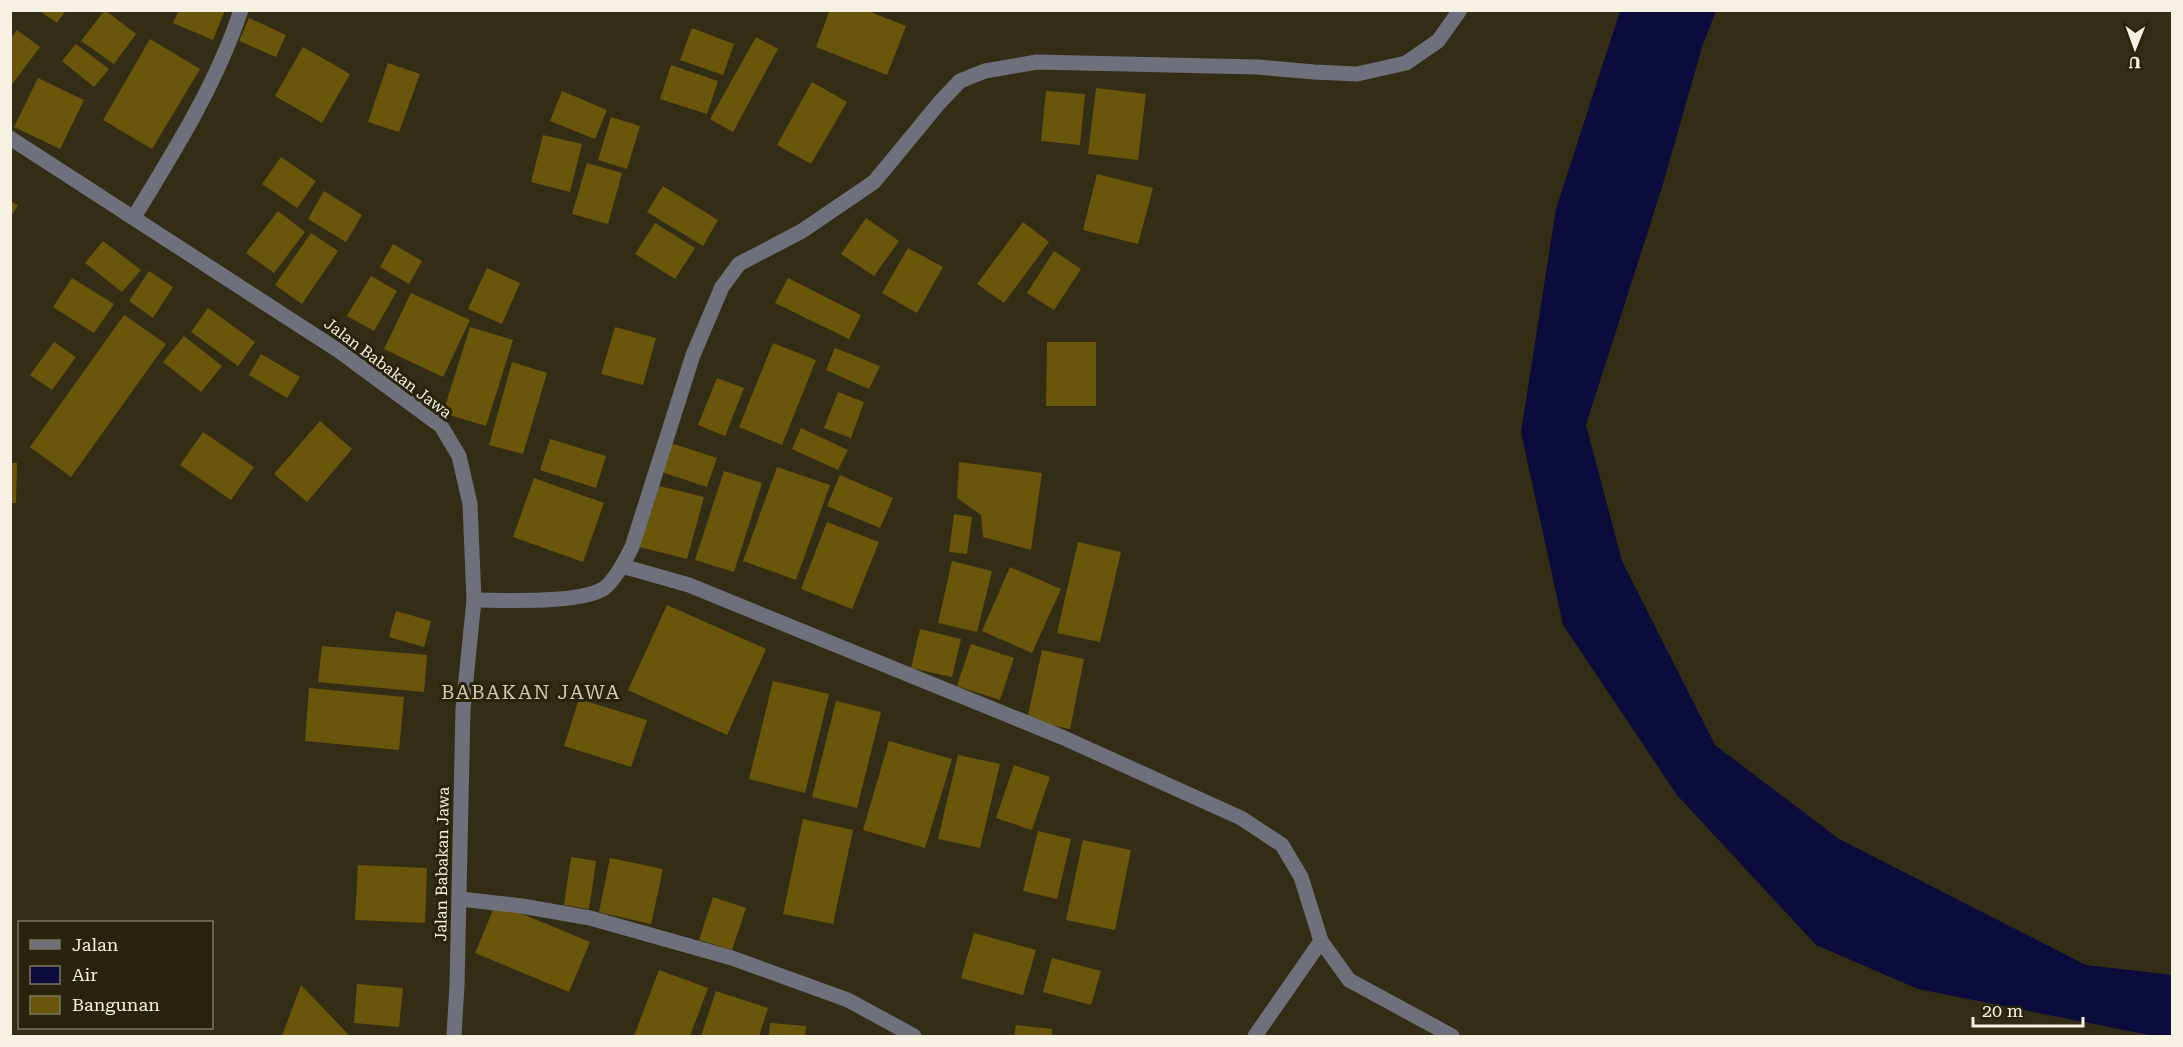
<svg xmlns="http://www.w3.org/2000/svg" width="2183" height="1047" font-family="'Roboto Serif',serif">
  <rect width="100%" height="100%" fill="#342d15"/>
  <path fill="#0b0b3c" d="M1620 11H1716L1702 47 1663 184 1586 425 1622 561 1715 745 1839 839 2086 965 2172 975V1036H2154L1918 989 1816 945 1677 795 1563 625 1521 432 1556 209Z"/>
  <g fill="#69560a">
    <path d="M38 10H66L57 23Z"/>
    <path d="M105 10 136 34 114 64 81 41Z"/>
    <path d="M179 10H225L213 40 173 23Z"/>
    <path d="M830 10H865L906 26 887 75 816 47Z"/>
    <path d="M249 18 286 35 276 57 239 41Z"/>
    <path d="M692 28 734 44 723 75 680 60Z"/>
    <path d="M17 30 40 47 10 87V39Z"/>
    <path d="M756 37 778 49 733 132 710 119Z"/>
    <path d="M150 39 200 69 152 149 103 120Z"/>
    <path d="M76 44 109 69 94 87 62 61Z"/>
    <path d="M303 47 350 74 322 123 275 96Z"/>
    <path d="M388 63 420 74 399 132 368 122Z"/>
    <path d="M671 65 718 81 707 114 660 99Z"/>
    <path d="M38 78 84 100 60 149 14 127Z"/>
    <path d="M812 82 847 102 811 164 777 145Z"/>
    <path d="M1096 88 1146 94 1138 160 1088 154Z"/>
    <path d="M562 91 607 110 595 139 550 121Z"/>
    <path d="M1046 91 1085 94 1080 145 1041 141Z"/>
    <path d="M611 117 640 126 627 169 598 160Z"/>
    <path d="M543 135 582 144 570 192 531 182Z"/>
    <path d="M281 157 316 181 297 208 262 184Z"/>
    <path d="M587 163 622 173 608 224 572 214Z"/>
    <path d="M1097 174 1153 188 1138 244 1083 230Z"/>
    <path d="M663 186 718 220 703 246 647 212Z"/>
    <path d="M324 191 362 215 346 242 308 219Z"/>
    <path d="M10 201 18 205 10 218Z"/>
    <path d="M278 211 305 232 274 273 246 253Z"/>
    <path d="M866 218 899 241 874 276 841 254Z"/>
    <path d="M1023 222 1049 242 1004 303 977 284Z"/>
    <path d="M655 223 695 248 675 279 635 254Z"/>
    <path d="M311 233 338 251 302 304 275 285Z"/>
    <path d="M103 241 141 270 122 292 85 263Z"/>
    <path d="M393 244 422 261 409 284 380 267Z"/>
    <path d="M908 248 943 267 917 313 882 293Z"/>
    <path d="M1054 251 1081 269 1054 310 1027 293Z"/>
    <path d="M487 268 520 283 502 324 468 309Z"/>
    <path d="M149 271 173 287 153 318 129 301Z"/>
    <path d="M371 276 397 291 374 331 347 316Z"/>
    <path d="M72 278 114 304 94 333 53 307Z"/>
    <path d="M788 278 861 315 849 339 775 303Z"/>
    <path d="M411 293 470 320 443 377 384 349Z"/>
    <path d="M208 308 255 342 238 366 191 332Z"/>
    <path d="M124 315 166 344 71 477 30 447Z"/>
    <path d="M470 327 513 340 486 426 443 413Z"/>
    <path d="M615 327 656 338 643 385 601 374Z"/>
    <path d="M184 336 222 366 201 392 163 362Z"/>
    <path d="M54 342 76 357 52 390 30 375Z"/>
    <path d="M1047 342H1096V406H1046Z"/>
    <path d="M773 343 816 360 782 445 739 427Z"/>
    <path d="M835 348 880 366 869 389 826 370Z"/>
    <path d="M261 354 300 377 287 398 249 375Z"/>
    <path d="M512 362 547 373 523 454 489 445Z"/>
    <path d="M717 378 744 388 725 436 698 425Z"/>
    <path d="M838 392 864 402 851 438 824 428Z"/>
    <path d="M320 421 352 449 307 502 274 474Z"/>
    <path d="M801 428 848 450 838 470 792 449Z"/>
    <path d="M203 432 254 467 231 500 180 465Z"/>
    <path d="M550 439 606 456 596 488 540 470Z"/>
    <path d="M671 443 717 458 707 487 662 472Z"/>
    <path d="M959 462 1042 473 1031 550 983 537 981 515 957 498Z"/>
    <path d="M10 463H17L16 503H10Z"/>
    <path d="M777 467 830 485 796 580 743 561Z"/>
    <path d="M724 471 762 483 734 572 695 560Z"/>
    <path d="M840 475 893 498 880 528 827 506Z"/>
    <path d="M534 478 604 503 583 562 513 537Z"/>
    <path d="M655 485 704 497 687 559 639 547Z"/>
    <path d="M954 514 972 517 967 554 949 552Z"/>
    <path d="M827 522 879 542 852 609 801 589Z"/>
    <path d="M1078 542 1121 552 1100 642 1057 633Z"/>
    <path d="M952 561 992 571 977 632 938 623Z"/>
    <path d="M1010 567 1061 589 1032 653 982 631Z"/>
    <path d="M667 605 766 649 727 735 628 690Z"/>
    <path d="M396 611 431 621 424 647 389 637Z"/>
    <path d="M920 629 961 639 952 677 911 668Z"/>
    <path d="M971 644 1014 658 1000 700 957 686Z"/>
    <path d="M322 646 427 655 424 692 318 682Z"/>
    <path d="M1042 650 1084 659 1070 729 1027 720Z"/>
    <path d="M773 681 829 694 805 793 749 779Z"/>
    <path d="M309 688 404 697 399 750 305 741Z"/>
    <path d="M579 699 647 720 631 767 564 746Z"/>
    <path d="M836 701 881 712 857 808 812 797Z"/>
    <path d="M889 741 952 759 925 848 863 830Z"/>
    <path d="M958 755 1000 764 980 848 938 839Z"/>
    <path d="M1014 765 1050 777 1032 830 996 818Z"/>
    <path d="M803 819 853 830 833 924 783 914Z"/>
    <path d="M1038 831 1071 839 1057 899 1023 891Z"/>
    <path d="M1083 840 1131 850 1115 930 1066 920Z"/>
    <path d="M571 857 596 861 589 909 564 905Z"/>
    <path d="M610 858 663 869 651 924 599 912Z"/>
    <path d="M358 865 427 868 425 923 355 920Z"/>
    <path d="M713 897 746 908 732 950 699 940Z"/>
    <path d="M496 903 590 942 569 992 475 953Z"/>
    <path d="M974 933 1036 950 1023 995 961 978Z"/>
    <path d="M1052 958 1101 971 1091 1005 1043 992Z"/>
    <path d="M659 970 708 988 690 1036H634Z"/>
    <path d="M357 984 403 988 399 1027 354 1023Z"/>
    <path d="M301 985 347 1033 349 1036H282Z"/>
    <path d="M716 991 768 1008 759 1036H701Z"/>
    <path d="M770 1023 806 1026 805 1036H769Z"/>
    <path d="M1016 1025 1052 1029V1036H1014Z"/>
  </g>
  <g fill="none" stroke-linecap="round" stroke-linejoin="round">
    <g stroke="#6e717c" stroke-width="15">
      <path d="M10 138 339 351 441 426 459 456 470 504 474 600 463 709 457 985 454 1036"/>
      <path d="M134 217C175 150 216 85 241 10"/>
      <path d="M622 566 689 585 1064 738 1241 818 1282 845 1301 877 1321 941 1349 980 1452 1036"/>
      <path d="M474 600C506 600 576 604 603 589 614 582 626 559 632 547L693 355 722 287 739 264 802 231 874 182 940 102 960 81 985 71 1037 62 1257 67 1314 72 1357 74 1406 63 1438 41 1460 10"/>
      <path d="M460 899 522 906 590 918 732 958 848 1000 914 1036"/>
      <path d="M1255 1036 1321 941"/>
    </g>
  </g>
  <g text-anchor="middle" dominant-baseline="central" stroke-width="6" stroke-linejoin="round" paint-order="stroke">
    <g font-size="16" fill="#f6f1e3" stroke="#2a230b">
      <text transform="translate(388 368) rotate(37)">Jalan Babakan Jawa</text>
      <text transform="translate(442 864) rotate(-89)">Jalan Babakan Jawa</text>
    </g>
    <g font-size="20" letter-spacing="1.5" fill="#d2c9ad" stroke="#2a230b">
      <text x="531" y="692">BABAKAN JAWA</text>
    </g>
  </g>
  <rect width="2183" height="1047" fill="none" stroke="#f6f1e3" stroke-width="24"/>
  <rect x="18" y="921" width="195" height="108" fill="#2a230b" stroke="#7c7561" stroke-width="1.5"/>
  <rect x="30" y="940" width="30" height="9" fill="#6e717c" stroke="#7c7561" stroke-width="1.5"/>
  <text x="72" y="951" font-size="18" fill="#f6f1e3">Jalan</text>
  <rect x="30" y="966" width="30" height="18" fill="#0b0b3c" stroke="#7c7561" stroke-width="1.5"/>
  <text x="72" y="981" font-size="18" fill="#f6f1e3">Air</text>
  <rect x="30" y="996" width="30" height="18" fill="#69560a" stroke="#7c7561" stroke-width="1.5"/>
  <text x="72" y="1011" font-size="18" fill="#f6f1e3">Bangunan</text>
  <g transform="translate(2135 48) rotate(181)" stroke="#2a230b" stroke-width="4.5" paint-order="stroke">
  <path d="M0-4.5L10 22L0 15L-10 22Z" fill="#f6f1e3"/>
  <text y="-9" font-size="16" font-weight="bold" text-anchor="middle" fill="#f6f1e3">U</text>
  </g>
  <path d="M1973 1017v9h110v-9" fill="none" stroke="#f6f1e3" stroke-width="3"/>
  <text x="1982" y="1017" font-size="18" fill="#f6f1e3" stroke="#2a230b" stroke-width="4.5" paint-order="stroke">20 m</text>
</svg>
